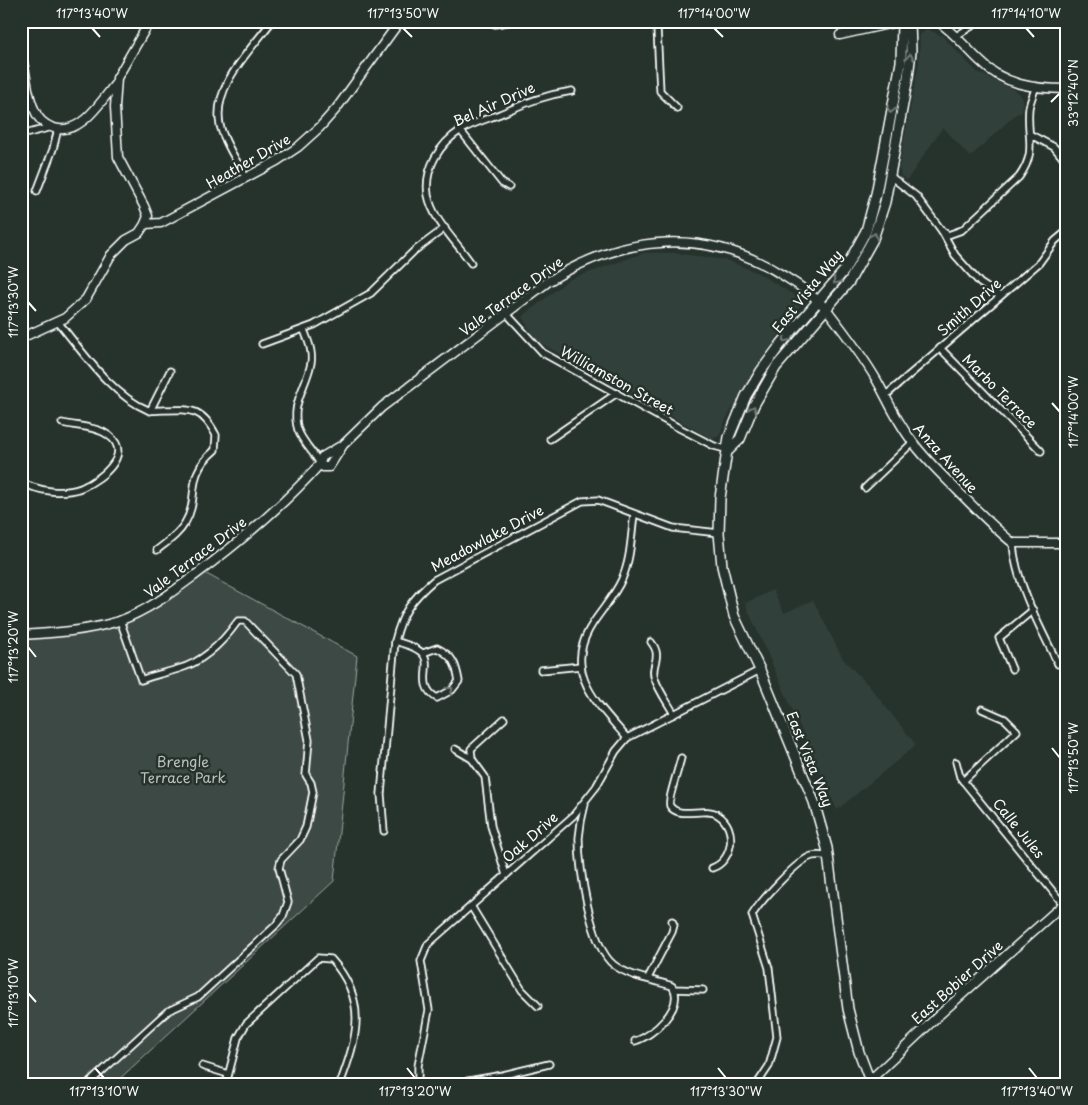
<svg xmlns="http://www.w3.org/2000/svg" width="1088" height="1105" font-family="'Playpen Sans',sans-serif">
  <rect width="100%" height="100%" fill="#26332d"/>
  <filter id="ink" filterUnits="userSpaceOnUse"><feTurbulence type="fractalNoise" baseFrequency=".02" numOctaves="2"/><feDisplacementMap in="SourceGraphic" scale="10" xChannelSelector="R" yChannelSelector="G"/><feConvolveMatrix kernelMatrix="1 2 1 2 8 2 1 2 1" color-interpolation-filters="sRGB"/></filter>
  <g filter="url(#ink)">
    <g fill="#333f3a">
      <path d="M927 29 942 36 977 72 1018 92 1023 99 1022 112 1016 114 970 157 943 127 907 180 901 176 899 167 919 63 920 35Z"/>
      <path d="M644 253H674L726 260 758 273 794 295 802 303 772 344 726 419 719 436 712 439 537 341 522 317 568 280Z"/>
      <path d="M773 590 784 613 813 600 843 659 870 687 916 745 837 810 745 603Z"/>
    </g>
    <path fill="#3e4944" stroke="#9ea4a2" d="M201 571 357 656 334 881 114 1084H21V635L120 620Z"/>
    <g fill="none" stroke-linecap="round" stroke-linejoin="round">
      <g stroke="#fff" stroke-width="9">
        <g id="street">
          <path d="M487 21 495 24 514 21"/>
          <path d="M654 21 657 28 660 91 677 108"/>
          <path d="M956 36 980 21"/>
          <path d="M460 130 502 183 509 187"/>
          <path d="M21 135 52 127"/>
          <path d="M1031 135 1054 147 1067 163"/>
          <path d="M890 176 916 196 942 231 955 255 980 283 1000 296"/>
          <path d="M246 178C238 162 224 143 220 125 212 86 251 50 272 21"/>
          <path d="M37 191 53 149 58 129"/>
          <path d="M942 231 948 235 962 230 1019 177C1038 151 1026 136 1029 108 1030 102 1033 95 1035 89"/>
          <path d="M471 263C457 242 433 221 428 195 424 169 439 144 461 130 472 123 487 119 500 114 526 103 544 95 572 91"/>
          <path d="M506 313 543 353 679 428 714 446 729 450"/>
          <path d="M58 322C83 352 111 395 148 410 153 411 158 410 163 410 192 409 202 408 216 435L215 450C183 477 201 496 185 523 179 534 167 542 157 550"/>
          <path d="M304 330C308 340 313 352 311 363 306 388 290 404 298 430 302 441 313 452 319 462"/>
          <path d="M262 344 314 325 371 293 414 251 445 228"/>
          <path d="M940 348 1041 451"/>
          <path d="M885 396 1039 263 1055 241 1067 231"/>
          <path d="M150 411 170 371"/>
          <path d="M550 439 617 393"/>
          <path d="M21 482C38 491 62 495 81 488 103 479 138 450 103 432 91 426 74 426 62 423"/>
          <path d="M865 488 912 443"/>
          <path d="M1013 543C1015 582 1041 629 1058 664L1067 659"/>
          <path d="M395 641C404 644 414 646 421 652 435 663 414 685 437 698L452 690 459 681C456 664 453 656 437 648L423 653"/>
          <path d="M651 642C664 658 649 665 655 679 659 691 668 703 674 714"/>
          <path d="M1012 669 999 638 1033 610"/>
          <path d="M541 670 581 666"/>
          <path d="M504 719 471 749 472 759 485 777 491 826 506 875"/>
          <path d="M627 738C597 703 561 671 593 623 603 608 615 595 622 579 631 559 631 536 634 515"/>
          <path d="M455 749 472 759"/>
          <path d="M681 758C679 767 667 802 670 806 679 820 705 806 718 815 738 828 733 861 712 868"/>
          <path d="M956 762 960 777 1067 909"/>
          <path d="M963 781 1017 731 1005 719 982 709"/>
          <path d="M585 804C582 815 580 826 579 838 579 867 590 947 614 965 630 977 654 980 672 986L674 989 703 990"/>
          <path d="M384 831 381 794 395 641C402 612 412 599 434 580L582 501 598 500 673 528 719 533"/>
          <path d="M471 906 522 990 538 1006"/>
          <path d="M648 978 672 932 674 925 672 921"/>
          <path d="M635 1041C653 1036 682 1009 674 989"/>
          <path d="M202 1066 228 1074"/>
          <path d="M88 1084 160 1018 168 1011 198 997 275 926 283 916 288 902 279 868 281 860 300 840 306 827 313 792 311 783 306 775 309 740 296 674 245 621H238C223 642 204 662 178 669 165 673 153 675 141 680L120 620"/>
          <path d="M226 1084 238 1038 246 1024 318 958 331 959C368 1000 358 1036 340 1084"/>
          <path d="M418 1084V1066L429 1010 421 961 428 944 573 816 596 787 616 751 627 738 760 670"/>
          <path d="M451 1084 503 1075 549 1064"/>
          <path d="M757 1084 769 1066 777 1037 769 968 752 915C760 902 797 860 812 856 816 855 823 856 828 856"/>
        </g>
      </g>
      <g stroke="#fff" stroke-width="11">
        <g id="secondary">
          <path d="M937 21C954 32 965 47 980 61 1003 85 1035 89 1067 89"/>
          <path d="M840 35 902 21"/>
          <path d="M21 55C27 73 26 94 35 111 38 119 44 124 51 127 79 139 101 101 116 83"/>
          <path d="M145 224 161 223 277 161 298 147 319 128 336 109 400 21"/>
          <path d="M21 338 65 318 86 299 111 255 126 240 139 233 145 224 148 216 144 206 118 157 115 107 117 78 150 21"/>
          <path d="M320 464 323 467H329L343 445 382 407 549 281C625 234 707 227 784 276 799 285 817 298 828 311 845 333 862 355 876 379 888 400 897 422 912 441 925 459 942 475 958 491 976 509 993 527 1013 543H1067"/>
          <path d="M320 464 322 457 339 447"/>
          <path d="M21 635C55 633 87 631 119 621 147 611 171 593 194 576 240 542 283 506 320 464"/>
          <path d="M867 1083 938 1016 1067 901"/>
        </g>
      </g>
      <g stroke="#fff" stroke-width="12">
        <g id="primary">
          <path d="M729 450 740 439 754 405 776 367 849 282 873 239 885 202 908 77 911 52 910 21"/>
          <path d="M871 1084 859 1052 848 1009 827 848 814 802 760 670 734 616 722 566 719 533 720 498 729 437 746 396 761 371 781 344 844 271 866 231 876 194 901 62 902 21"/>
        </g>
      </g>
      <use href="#street" stroke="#26332d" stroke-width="5.5"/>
      <use href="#secondary" stroke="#26332d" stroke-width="8"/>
      <use href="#primary" stroke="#26332d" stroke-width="9"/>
    </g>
    <defs><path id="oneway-chevron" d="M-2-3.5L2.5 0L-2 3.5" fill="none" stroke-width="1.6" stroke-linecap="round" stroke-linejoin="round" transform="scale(1.25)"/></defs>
    <g stroke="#727a76">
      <use href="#oneway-chevron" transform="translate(910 57) rotate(-84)"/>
      <use href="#oneway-chevron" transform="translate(891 110) rotate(102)"/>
      <use href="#oneway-chevron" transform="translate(874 236) rotate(-68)"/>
      <use href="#oneway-chevron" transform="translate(836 281) rotate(129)"/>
      <use href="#oneway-chevron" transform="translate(786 339) rotate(131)"/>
      <use href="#oneway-chevron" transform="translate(753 409) rotate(-66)"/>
      <use href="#oneway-chevron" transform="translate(450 690) rotate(-38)"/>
    </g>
  </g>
  <path fill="none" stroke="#fff" stroke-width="2" d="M92 28 100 37M403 28 412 37M714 28 723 37M1026 28 1034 37M1051 102 1060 93M28 302 36 311M1052 403 1060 412M28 647 36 657M1052 748 1060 758M28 993 36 1002M95 1068 104 1078M407 1068 415 1078M718 1068 726 1078M1029 1068 1037 1078"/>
  <g text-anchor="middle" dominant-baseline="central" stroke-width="5" stroke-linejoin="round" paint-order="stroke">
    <g font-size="14" fill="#fff" stroke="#26332d">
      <text transform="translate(494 104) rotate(-24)">Bel Air Drive</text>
      <text transform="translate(248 161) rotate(-30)">Heather Drive</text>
      <text transform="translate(807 291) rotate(-51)">East Vista Way</text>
      <text transform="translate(511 296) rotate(-36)">Vale Terrace Drive</text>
      <text transform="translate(969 307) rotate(-41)">Smith Drive</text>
      <text transform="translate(617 380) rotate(29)">Williamston Street</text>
      <text transform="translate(1000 391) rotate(45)">Marbo Terrace</text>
      <text transform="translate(946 458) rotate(48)">Anza Avenue</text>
      <text transform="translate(487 538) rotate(-28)">Meadowlake Drive</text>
      <text transform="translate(195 557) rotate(-37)">Vale Terrace Drive</text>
      <text transform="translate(810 759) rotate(68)">East Vista Way</text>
      <text transform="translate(1019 828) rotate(51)">Calle Jules</text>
      <text transform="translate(530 837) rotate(-41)">Oak Drive</text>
      <text transform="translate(957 982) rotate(-42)">East Bobier Drive</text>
    </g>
    <g font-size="14" fill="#bbbfbe" stroke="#26332d">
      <text x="183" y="761">Brengle<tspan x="183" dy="16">Terrace Park</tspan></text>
    </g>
  </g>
  <rect width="1088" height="1105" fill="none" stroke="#26332d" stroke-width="55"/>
  <rect x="28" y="28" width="1032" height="1050" fill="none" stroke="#fff" stroke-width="2"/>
  <g font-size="12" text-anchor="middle" fill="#fff">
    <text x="92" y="18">117°13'40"W</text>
    <text x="403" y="18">117°13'50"W</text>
    <text x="714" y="18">117°14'00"W</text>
    <text x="1026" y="18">117°14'10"W</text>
    <text transform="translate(1074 93) rotate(-90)" y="4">33°12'40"N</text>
    <text transform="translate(14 302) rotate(-90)" y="4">117°13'30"W</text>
    <text transform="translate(1074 412) rotate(-90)" y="4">117°14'00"W</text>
    <text transform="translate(14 647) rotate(-90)" y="4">117°13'20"W</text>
    <text transform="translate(1074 758) rotate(-90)" y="4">117°13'50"W</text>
    <text transform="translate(14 993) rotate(-90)" y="4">117°13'10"W</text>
    <text x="104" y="1096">117°13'10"W</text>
    <text x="415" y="1096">117°13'20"W</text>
    <text x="726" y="1096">117°13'30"W</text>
    <text x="1037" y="1096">117°13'40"W</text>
  </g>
</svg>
